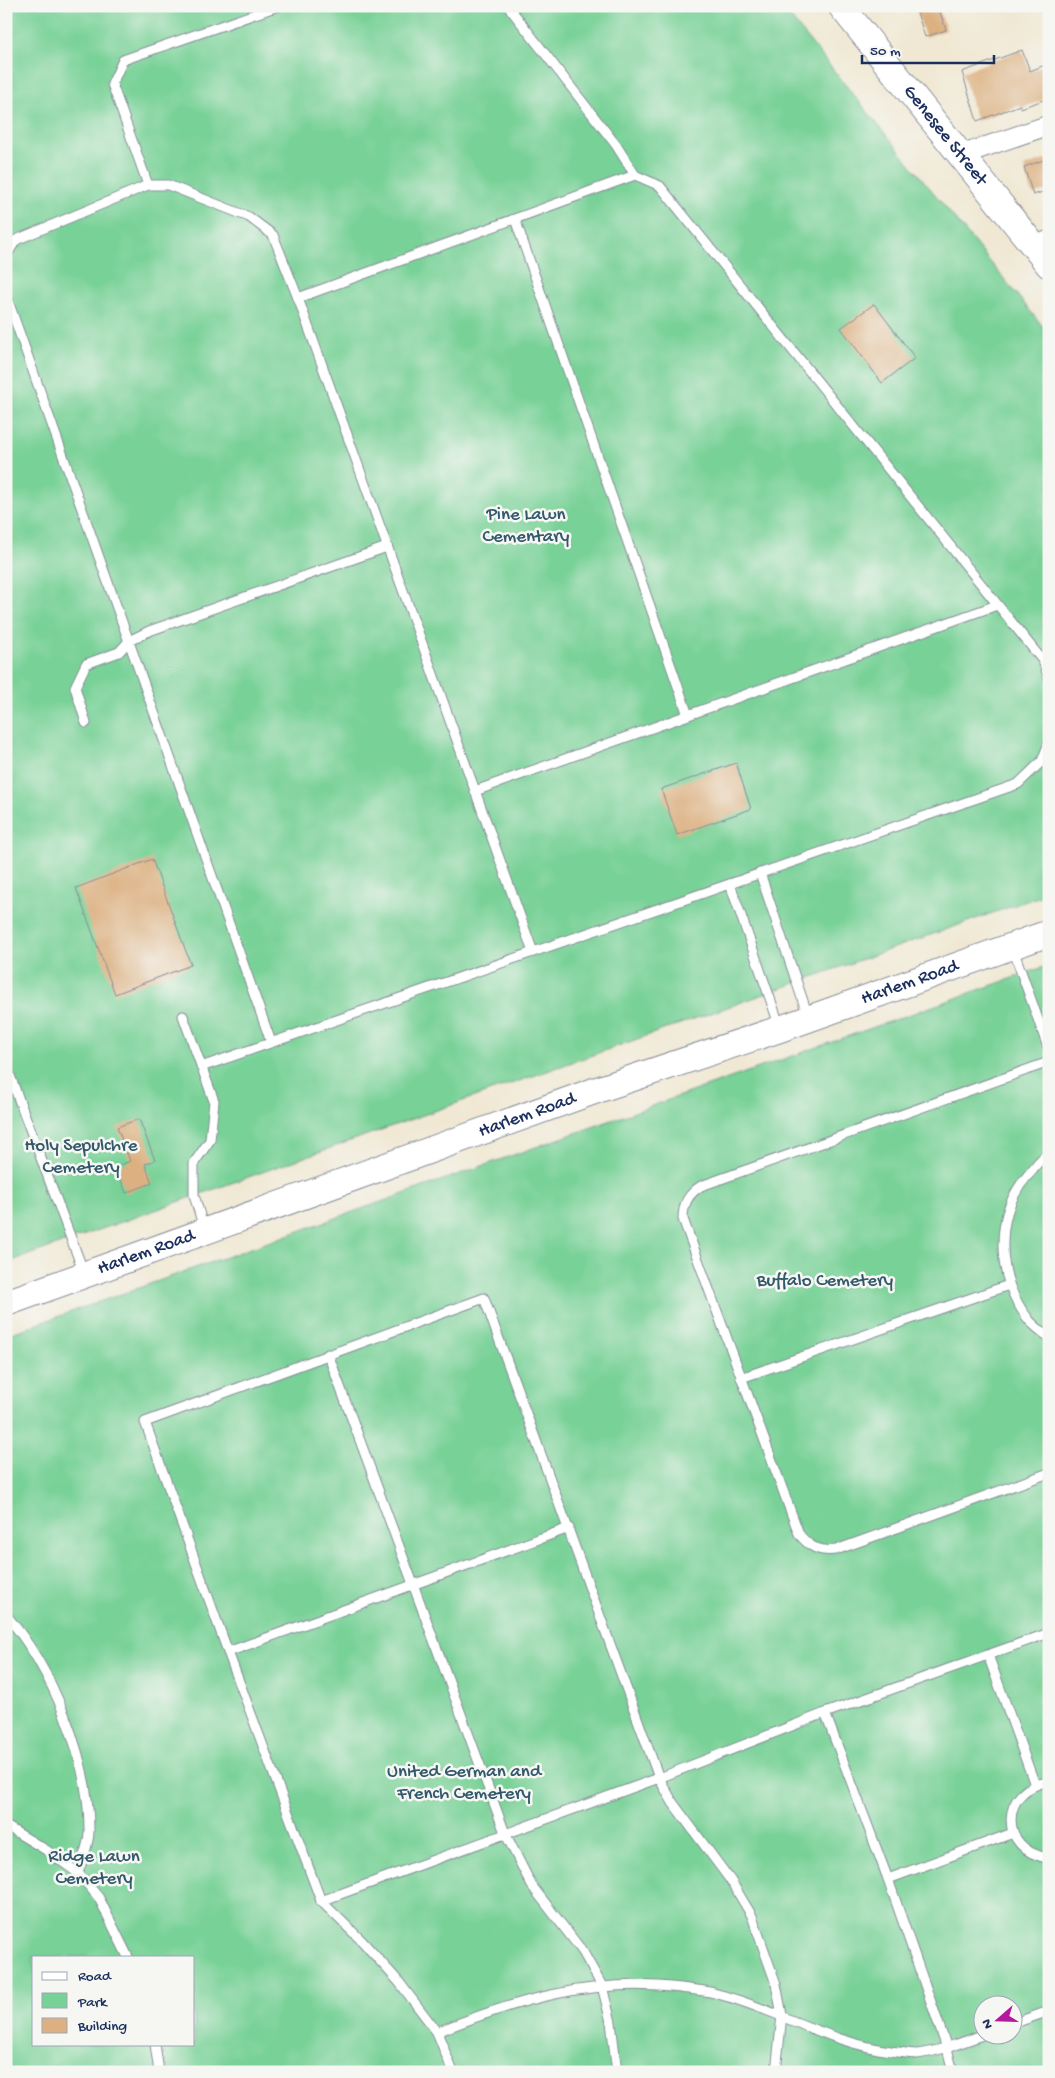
<svg xmlns="http://www.w3.org/2000/svg" width="1055" height="2078" font-family="'Gochi Hand',sans-serif">
  <rect width="100%" height="100%" fill="#f6f6f2"/>
  <filter id="ink" filterUnits="userSpaceOnUse"><feTurbulence type="fractalNoise" baseFrequency=".02" numOctaves="2"/><feDisplacementMap in="SourceGraphic" scale="10" xChannelSelector="R" yChannelSelector="G"/><feConvolveMatrix kernelMatrix="1 2 1 2 8 2 1 2 1" color-interpolation-filters="sRGB"/></filter>
  <filter id="wash" filterUnits="userSpaceOnUse"><feTurbulence type="fractalNoise" baseFrequency=".0096" numOctaves="4" result="noise"/><feDisplacementMap in="SourceGraphic" scale="20" xChannelSelector="R" yChannelSelector="G"/><feGaussianBlur stdDeviation="1.12" result="paint"/><feColorMatrix in="noise" values="0 0 0 0 0 0 0 0 0 0 0 0 0 0 0 0 0 1.4 0 .05"/><feComposite in="paint" operator="in"/></filter>
  <g filter="url(#wash)">
    <rect width="100%" height="100%" fill="#f0e8d3"/>
    <g fill="#78d197" stroke="#4a807a" fill-rule="evenodd">
      <path d="M6 6H781L1049 334V893L6 1263Z"/>
      <path d="M1049 965V2072H6V1335ZM34 1957H194V2044H34ZM982 2006H1012V2036H982Z"/>
    </g>
    <g id="blocks">
      <g fill="#dcb081">
        <path d="M915 6H938L946 30 925 37Z"/>
        <path d="M1022 50 1030 71 1045 65 1049 74V98L1021 108 1020 105 977 121 962 72Z"/>
        <path d="M1049 158V190L1033 195 1024 167Z"/>
        <path d="M874 304 915 358 882 383 841 328Z"/>
        <path d="M736 763 751 809 677 835 661 789Z"/>
        <path d="M152 859 191 965 115 994 76 888Z"/>
        <path d="M139 1119 155 1160 145 1164 152 1183 126 1193 116 1167 130 1161 117 1127Z"/>
      </g>
    </g>
  </g>
  <g filter="url(#ink)">
    <use href="#blocks" fill-opacity="0" stroke="#868c98" stroke-width="1"/>
    <g fill="none" stroke-linecap="round" stroke-linejoin="round">
      <g stroke="#868c98" stroke-width="11">
        <g id="service">
          <path d="M508 6 616 145 635 175"/>
          <path d="M148 185 112 84 123 60 278 6"/>
          <path d="M515 219 688 715"/>
          <path d="M1033 241 1049 235"/>
          <path d="M6 256 16 240 148 185H168L249 217 273 235 298 298 533 952"/>
          <path d="M6 295 271 1042"/>
          <path d="M298 298 635 175 660 186 1043 661 1049 678"/>
          <path d="M86 723 75 687 86 664 119 652 129 641 149 631 387 547"/>
          <path d="M475 791 997 605"/>
          <path d="M760 873 808 1016"/>
          <path d="M730 884 780 1027"/>
          <path d="M1013 949 1049 1050"/>
          <path d="M183 1016 214 1101 210 1140 194 1163V1195L204 1229"/>
          <path d="M1049 1062 701 1186C688 1194 683 1204 683 1219L799 1534C809 1547 819 1552 836 1550L1049 1473"/>
          <path d="M6 1065 84 1273"/>
          <path d="M201 1067 1018 784 1042 761 1049 743"/>
          <path d="M1049 1153C1040 1158 1034 1168 1028 1175 993 1215 996 1279 1029 1320 1034 1326 1042 1332 1049 1337"/>
          <path d="M328 1354 505 1833 532 1886 583 1952 602 1986 611 2022 617 2072"/>
          <path d="M741 1378 1009 1285"/>
          <path d="M6 1615C52 1668 90 1761 89 1832 89 1845 82 1860 78 1873L99 1898 128 1957"/>
          <path d="M228 1652 569 1528"/>
          <path d="M988 1655 1035 1785"/>
          <path d="M825 1713 888 1879 947 2048 953 2072"/>
          <path d="M1049 1782C999 1787 998 1852 1049 1858"/>
          <path d="M6 1826 46 1850 78 1873"/>
          <path d="M888 1879 1013 1833"/>
          <path d="M321 1901 659 1778 825 1713 1049 1633"/>
          <path d="M1012 2024 1049 2011"/>
          <path d="M437 2032C516 2000 594 1977 681 1988 692 1990 704 1990 714 1993 775 2008 829 2043 891 2051 899 2052 909 2054 917 2054 940 2051 961 2043 982 2035"/>
          <path d="M155 2044 159 2072"/>
          <path d="M453 2072 437 2032 399 1982 362 1941 321 1901 228 1652 145 1422 484 1298 659 1778 673 1803 731 1881 752 1916 776 1984 782 2015 776 2072"/>
        </g>
      </g>
      <g stroke="#868c98" stroke-width="21">
        <path id="minor" d="M961 155 1049 125"/>
      </g>
      <g stroke="#868c98" stroke-width="28">
        <g id="secondary">
          <path id="s1" d="M841 6 1049 265"/>
          <path id="s2" d="M6 1303 597 1090 780 1029 1049 933"/>
        </g>
      </g>
      <use href="#service" stroke="#fff" stroke-width="9"/>
      <use href="#minor" stroke="#fff" stroke-width="19"/>
      <use href="#secondary" stroke="#fff" stroke-width="26"/>
    </g>
  </g>
  <g text-anchor="middle" dominant-baseline="central" stroke-width="5" stroke-linejoin="round" paint-order="stroke">
    <g font-size="19" fill="#1b2f5e" stroke="#f6f6f2">
      <text stroke="none"><textPath href="#s1" startOffset="166">Genesee Street</textPath></text>
      <text stroke="none"><textPath href="#s2" startOffset="959">Harlem Road</textPath></text>
      <text stroke="none"><textPath href="#s2" startOffset="554">Harlem Road</textPath></text>
      <text stroke="none"><textPath href="#s2" startOffset="149">Harlem Road</textPath></text>
    </g>
    <g font-size="19" fill="#32586c" stroke="#f6f6f2">
      <text x="526" y="515">Pine Lawn<tspan x="526" dy="22">Cementary</tspan></text>
      <text x="81" y="1146">Holy Sepulchre<tspan x="81" dy="22">Cemetery</tspan></text>
      <text x="825" y="1281">Buffalo Cemetery</text>
      <text x="464" y="1772">United German and<tspan x="464" dy="22">French Cemetery</tspan></text>
      <text x="94" y="1857">Ridge Lawn<tspan x="94" dy="22">Cemetery</tspan></text>
    </g>
  </g>
  <rect width="1055" height="2078" fill="none" stroke="#f6f6f2" stroke-width="25"/>
  <rect x="32" y="1956" width="162" height="90" fill="#f6f6f2" stroke="#9ea6b7"/>
  <rect x="42" y="1972" width="25" height="8" fill="#ffffff" stroke="#9ea6b7"/>
  <text x="78" y="1980" font-size="15" fill="#1b2f5e">Road</text>
  <rect x="42" y="1993" width="25" height="15" fill="#78d197" stroke="#9ea6b7"/>
  <text x="78" y="2006" font-size="15" fill="#1b2f5e">Park</text>
  <rect x="42" y="2018" width="25" height="15" fill="#dcb081" stroke="#9ea6b7"/>
  <text x="78" y="2030" font-size="15" fill="#1b2f5e">Building</text>
  <g transform="translate(998 2020) rotate(250)"><circle r="24" fill="#f6f6f2" stroke="#9ea6b7"/>
  <path d="M0-4L9 19L0 12L-9 19Z" fill="#b5179e"/>
  <text y="-8" font-size="14" font-weight="bold" text-anchor="middle" fill="#1b2f5e">N</text>
  </g>
  <path d="M862 55v8h132v-8" fill="none" stroke="#1b2f5e" stroke-width="2.5"/>
  <text x="870" y="55" font-size="15" fill="#1b2f5e" stroke="#f6f6f2" stroke-width="4" paint-order="stroke">50 m</text>
</svg>
